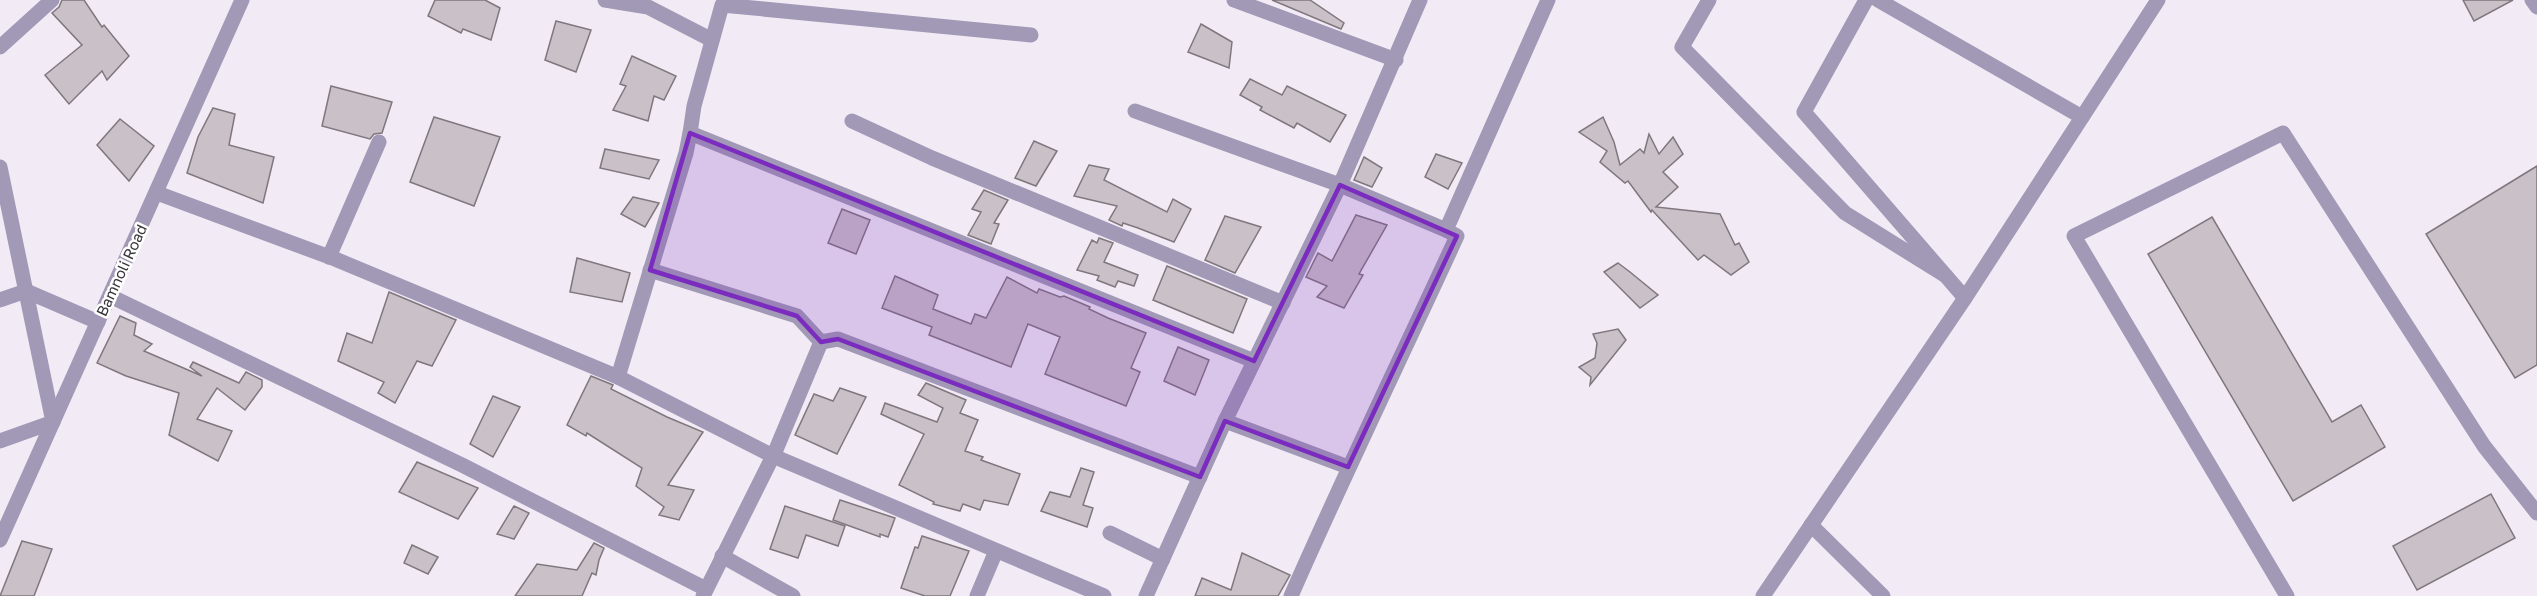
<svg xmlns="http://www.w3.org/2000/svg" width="2537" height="596" font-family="'Golos Text',sans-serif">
  <rect width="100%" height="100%" fill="#f2ebf5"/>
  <g fill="#cac0c8" stroke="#80777e" stroke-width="1.5">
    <path d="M62 0H84L102 27 104 25 129 56 107 80 102 71 69 104 45 75 82 45 52 13 59 7Z"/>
    <path d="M435 0H485L500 8 491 40 463 29 461 33 428 16Z"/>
    <path d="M1272 0H1310L1344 23 1341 29Z"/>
    <path d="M2463 0H2513L2474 21Z"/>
    <path d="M556 21 591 30 576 72 545 60Z"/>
    <path d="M1201 24 1232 42 1229 68 1188 52Z"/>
    <path d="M632 56 676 76 664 100 654 96 648 121 613 110 626 86 620 84Z"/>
    <path d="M1250 79 1282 95 1287 86 1346 115 1330 142 1297 123 1294 128 1279 120 1260 110 1262 107 1240 95Z"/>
    <path d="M331 86 392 102 382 133 374 134 370 139 322 126Z"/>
    <path d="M213 108 235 114 229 145 274 157 263 203 187 173 198 137Z"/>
    <path d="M434 117 500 137 474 206 410 182Z"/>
    <path d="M1603 117 1614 142 1620 165 1640 149 1644 153 1649 134 1659 154 1673 137 1683 154 1663 172 1678 187 1656 207 1720 214 1735 245 1739 243 1749 262 1731 275 1704 255 1698 260 1652 210 1651 212 1628 181 1625 183 1600 162 1607 151 1579 132Z"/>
    <path d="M120 119 154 146 129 181 97 145Z"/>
    <path d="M1034 141 1057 151 1036 186 1015 178Z"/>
    <path d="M605 149 659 160 649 179 600 168Z"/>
    <path d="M1436 154 1462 163 1448 189 1425 177Z"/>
    <path d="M1364 157 1382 168 1372 187 1354 180Z"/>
    <path d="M1089 165 1109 169 1104 180 1167 212 1173 199 1191 209 1174 242 1138 228 1123 223 1122 226 1109 220 1117 206 1074 196Z"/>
    <path d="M2537 166V365L2515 378 2426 234Z"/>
    <path d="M984 190 1008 200 994 223 999 224 991 244 968 235 981 212 972 209Z"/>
    <path d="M633 197 659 203 645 227 621 214Z"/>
    <path d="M842 209 870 220 856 254 828 243Z"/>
    <path d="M1356 215 1387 225 1359 274 1363 275 1344 308 1317 297 1327 286 1306 277 1318 253 1332 261Z"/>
    <path d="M1225 216 1261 227 1235 273 1205 260Z"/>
    <path d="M2212 217 2332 422 2361 405 2385 447 2293 501 2148 254Z"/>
    <path d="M1099 238 1113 243 1104 262 1138 275 1134 286 1118 281 1115 287 1097 280 1099 276 1077 270 1092 240 1097 243Z"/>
    <path d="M577 258 630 273 622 302 570 292Z"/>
    <path d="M1618 263 1630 272 1658 295 1640 308 1604 272Z"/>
    <path d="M1167 266 1247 299 1233 333 1153 300Z"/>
    <path d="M895 276 938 295 933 309 971 324 975 314 986 318 1007 277 1037 293 1039 289 1060 297 1064 296 1090 307 1089 309 1108 318 1146 333 1131 368 1140 372 1126 406 1045 374 1060 337 1028 324 1011 367 929 335 932 327 882 308Z"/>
    <path d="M389 292 456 320 432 366 417 361 395 403 378 393 384 382 338 361 347 333 372 343Z"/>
    <path d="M120 316 136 323 134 335 152 344 144 351 202 376 190 367 193 362 239 383 246 372 262 380V387L245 410 217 388 197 419 232 431 218 461 169 435 179 393 126 376 97 363Z"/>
    <path d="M1618 329 1626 340 1590 385 1591 377 1579 367 1595 358 1597 343 1593 334Z"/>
    <path d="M1178 347 1209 360 1195 395 1164 381Z"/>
    <path d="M591 376 613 385 611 389 667 417 703 432 668 485 694 490 679 520 659 515 664 507 636 486 642 468 587 433 586 436 567 425Z"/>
    <path d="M926 383 966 400 960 413 978 420 965 451 983 457 981 460 1020 474 1008 505 984 500 980 510 963 504 960 511 933 504 934 502 899 485 924 434 881 414 885 403 937 422 943 408 918 395Z"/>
    <path d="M840 388 866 397 837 454 795 435 814 394 833 401Z"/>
    <path d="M493 396 520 407 493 457 470 444Z"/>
    <path d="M417 462 478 488 458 519 399 492Z"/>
    <path d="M1081 468 1094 472 1083 505 1093 508 1087 527 1041 511 1050 492 1070 497Z"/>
    <path d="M2491 494 2515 538 2417 590 2393 546Z"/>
    <path d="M840 500 895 518 888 537 880 534V537L833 520Z"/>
    <path d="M514 506 529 513 514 539 497 534Z"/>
    <path d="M785 506 845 526 838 546 806 535 798 558 770 549Z"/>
    <path d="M922 536 969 551 950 596H925L901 588 915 547 918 548Z"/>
    <path d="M22 541 52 549 34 596H0Z"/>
    <path d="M594 543 604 548 599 560 596 575 592 573 582 596H515L537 564 577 570Z"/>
    <path d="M412 545 438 557 428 574 404 563Z"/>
    <path d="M1242 553 1290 575 1278 596H1195L1202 578 1231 590Z"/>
  </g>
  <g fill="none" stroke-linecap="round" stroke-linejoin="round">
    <g stroke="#a199b6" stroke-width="15">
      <path d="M605 0 648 7 712 40"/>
      <path d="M1234 0 1396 60"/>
      <path d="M1420 0 1340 185 1446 230"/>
      <path d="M1709 0 1682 47 1845 213 1946 276"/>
      <path d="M1866 0 1804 112 1965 298"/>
      <path d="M1878 0 2082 117"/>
      <path d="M2532 0 2537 7"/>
      <path d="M1031 35 722 5 694 106 690 133 1254 361"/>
      <path d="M0 47 52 0"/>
      <path d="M1135 111 1340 185 1225 421 1348 467"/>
      <path d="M852 121 932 158 1283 303"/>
      <path d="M690 133 686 153 618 377 773 456 1104 596"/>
      <path d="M0 167 53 422 0 441"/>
      <path d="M157 193 335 259 618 377"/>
      <path d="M329 257 379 142"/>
      <path d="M650 270 797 316 821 342"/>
      <path d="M110 296 462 465 706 589"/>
      <path d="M0 300 26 291 98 322"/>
      <path d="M821 342 838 339 1200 477"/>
      <path d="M1811 525 1883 596"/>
      <path d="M1110 533 1163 559"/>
      <path d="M0 540 242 0"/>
      <path d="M722 556 793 596"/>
      <path d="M703 596 775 452 821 342"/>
      <path d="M977 596 996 551"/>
      <path d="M1146 596 1225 421"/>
      <path d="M1291 596C1344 475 1402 356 1457 236L1446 230 1548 0"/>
      <path d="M1763 596 1965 298 2158 0"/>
      <path d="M2287 596 2074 236 2283 133 2484 446 2537 513"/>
    </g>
  </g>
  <path fill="#7b2cbf" fill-opacity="0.2" stroke="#7b2cbf" stroke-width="4.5" stroke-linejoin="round" d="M690 133 1254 361 1340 185 1457 236 1348 467 1225 421 1200 477 838 339 821 342 797 316 650 270Z"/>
  <g text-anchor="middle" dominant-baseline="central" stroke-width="5" stroke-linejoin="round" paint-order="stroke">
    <g font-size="15" fill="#373539" stroke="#fff">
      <text transform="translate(121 270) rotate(-65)">Bamnoli Road</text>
    </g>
  </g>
</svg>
